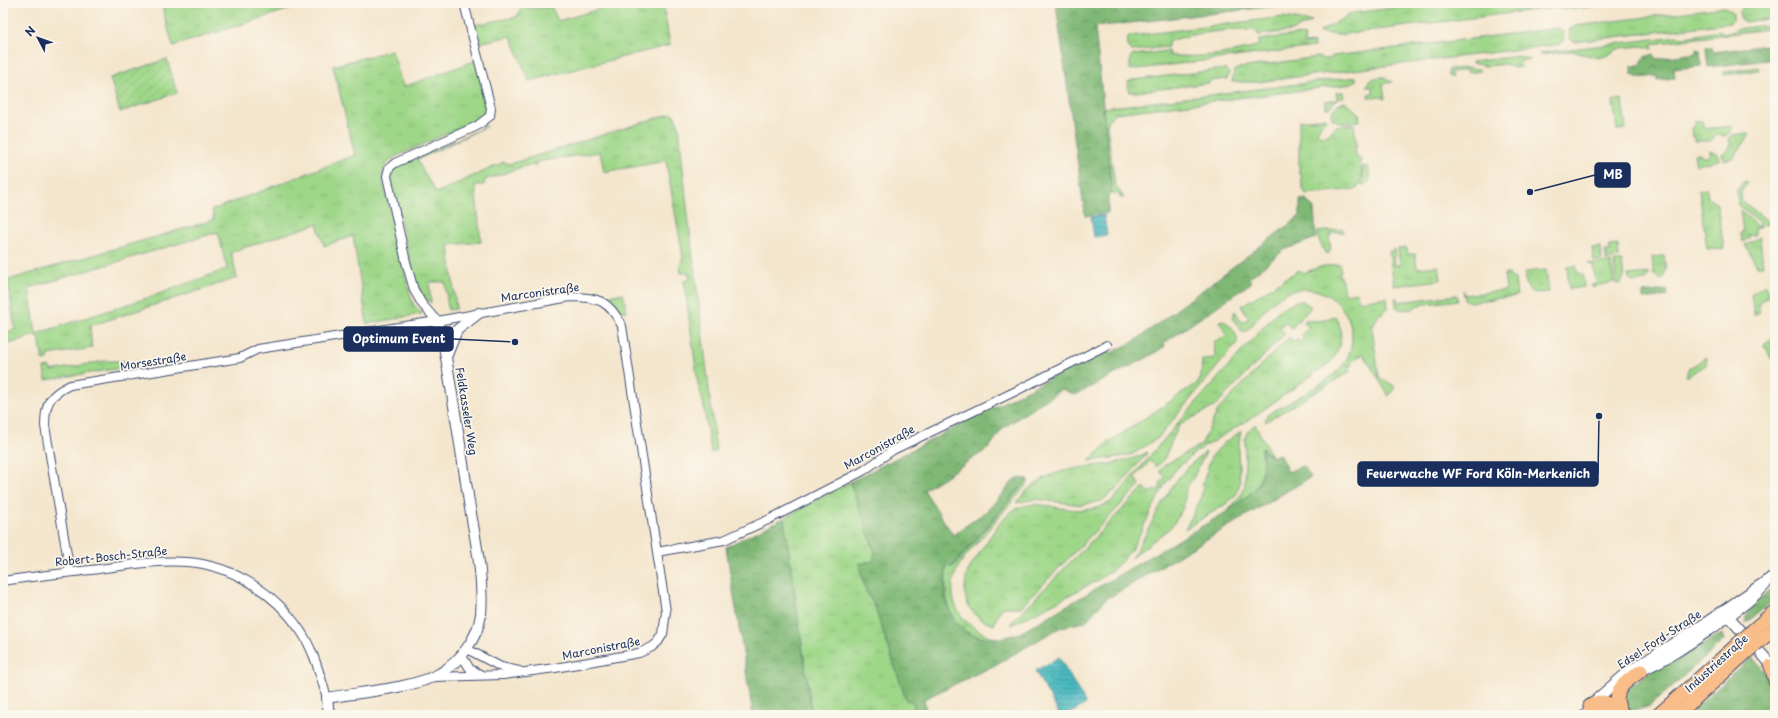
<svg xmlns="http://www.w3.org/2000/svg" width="1778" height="718" font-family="'Playpen Sans',sans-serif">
  <defs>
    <pattern id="grass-tufts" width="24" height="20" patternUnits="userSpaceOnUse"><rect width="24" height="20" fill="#9fd789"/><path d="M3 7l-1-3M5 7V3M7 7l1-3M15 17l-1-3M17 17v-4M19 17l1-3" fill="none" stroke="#88b979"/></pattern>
    <pattern id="forest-crowns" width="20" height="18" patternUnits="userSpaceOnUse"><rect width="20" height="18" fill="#7fb875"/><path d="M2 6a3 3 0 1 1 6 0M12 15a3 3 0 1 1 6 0" fill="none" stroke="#679663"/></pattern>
    <pattern id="garden-furrows" width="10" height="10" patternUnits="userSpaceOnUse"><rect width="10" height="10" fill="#9fd789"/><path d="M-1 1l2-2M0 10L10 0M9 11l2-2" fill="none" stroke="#88b979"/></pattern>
    <pattern id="water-rules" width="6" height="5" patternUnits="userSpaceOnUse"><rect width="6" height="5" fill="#49b9bf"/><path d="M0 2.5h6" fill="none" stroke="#3c979e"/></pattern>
  </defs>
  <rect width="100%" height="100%" fill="#fbf7ec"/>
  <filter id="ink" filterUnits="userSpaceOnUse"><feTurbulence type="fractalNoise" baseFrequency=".025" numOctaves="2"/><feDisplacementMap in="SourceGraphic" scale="8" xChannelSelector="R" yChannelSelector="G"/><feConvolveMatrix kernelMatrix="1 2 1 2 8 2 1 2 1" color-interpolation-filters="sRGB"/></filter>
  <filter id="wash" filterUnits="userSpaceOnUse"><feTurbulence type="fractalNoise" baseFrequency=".012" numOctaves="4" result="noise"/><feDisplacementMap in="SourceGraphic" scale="16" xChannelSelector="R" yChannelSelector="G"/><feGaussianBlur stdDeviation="0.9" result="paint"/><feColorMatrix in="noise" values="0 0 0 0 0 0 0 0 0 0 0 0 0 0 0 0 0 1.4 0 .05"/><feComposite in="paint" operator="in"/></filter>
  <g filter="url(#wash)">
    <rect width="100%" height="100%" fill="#f4e6cd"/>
    <g fill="url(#grass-tufts)" stroke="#5d8374" fill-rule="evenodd">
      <path d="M161 3H309L173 46Z"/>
      <path d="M620 3H663L670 45 529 81 511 36 479 43 473 25 517 17 521 8H552L558 21Z"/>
      <path d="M1431 3H1622L1574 9 1551 8 1337 35 1319 32 1353 13Z"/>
      <path d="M1745 3H1775V18L1744 22C1735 12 1741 13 1745 3Z"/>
      <path d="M1725 7 1733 12V19L1730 23 1573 42 1570 37 1569 30 1575 26Z"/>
      <path d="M1283 17 1312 22 1291 31 1258 35 1257 31C1233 28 1189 33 1168 42V47L1132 51 1128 47 1127 39 1130 36Z"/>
      <path d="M1775 24V28L1652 44 1653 49 1642 46 1620 48 1606 56 1594 57 1571 51 1540 55 1539 53 1678 36 1685 37 1720 31 1722 33 1734 31 1736 29Z"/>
      <path d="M1558 28 1563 32 1564 38 1561 44 1257 82H1232L1234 71 1239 68 1318 57C1324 60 1328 60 1333 56Z"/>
      <path d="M1294 35 1305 36 1304 44 1314 43V47L1130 70V58L1133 55 1168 51 1169 55C1194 59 1235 54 1259 45V40Z"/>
      <path d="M392 50 403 87 475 61C480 77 493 105 481 118L393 158C384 165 382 171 383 182L411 298 414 305 422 313 421 314 367 324 353 236 324 246 317 224 231 252 237 278 90 326 92 348 48 355V360L43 361 39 337 32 336 3 346V334L15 329 8 280 210 221 214 219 212 210 355 155 333 66ZM218 232 227 269 153 296 36 334 29 288Z"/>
      <path d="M1518 56 1531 60 1520 61 1521 67 1514 68 1505 64 1485 66 1472 63V62Z"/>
      <path d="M1759 67V70L1724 75V72Z"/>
      <path d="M1469 68 1479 69 1480 71 1468 73 1467 70 1451 72 1452 78 1448 76V71L1449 69Z"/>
      <path d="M1225 69 1229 73 1227 79 1210 81 1209 83 1136 92H1129L1127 86 1128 82 1133 80Z"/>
      <path d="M1356 77V81L1346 85 1115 113 1109 119 1107 126 1115 185 1124 198H1120L1119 194H1112L1103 108Z"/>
      <path d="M1384 77 1392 82 1383 84 1385 99 1381 97H1369L1368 94 1373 93 1372 87H1367C1368 77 1376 78 1384 77Z"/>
      <path d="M1336 92H1343L1344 97 1336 100 1329 108H1326L1325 101 1337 100Z"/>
      <path d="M1622 99 1626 129 1617 130 1613 101Z"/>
      <path d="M1346 102 1359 114 1360 121 1342 123 1332 119C1331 109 1336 103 1346 102Z"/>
      <path d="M673 113 679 125C688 234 705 343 716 451L711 453 703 402 698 384 684 281 690 279 689 273H681L680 266 683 257 666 161 604 172 600 152 536 162V165L525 166 485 180 484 185H475L481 242 449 245 456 309 448 310 445 282H429L431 303 423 296 415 281 391 182 392 174 396 167 487 126 417 160 436 193 504 162 510 164Z"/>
      <path d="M1327 118 1317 131 1321 136 1328 135 1336 126 1354 124 1357 147 1355 148 1356 156 1360 158 1362 176 1357 189 1306 194 1302 188 1301 173 1299 172V121Z"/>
      <path d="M1695 121H1702L1704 129 1732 126V129L1726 136 1717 135 1711 141H1695V137H1692L1691 128 1694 125Z"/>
      <path d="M1749 133 1750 135 1733 158 1723 160 1722 154C1729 151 1732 146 1729 138L1732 135Z"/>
      <path d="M1710 150 1718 154 1719 160 1696 165 1694 154H1700L1702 157H1707L1710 154Z"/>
      <path d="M1368 166 1370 180 1365 184 1361 185 1363 177 1362 167Z"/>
      <path d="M1747 181 1748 182 1741 192 1742 201 1769 222 1775 221V223L1762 225 1738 205 1737 190 1743 182Z"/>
      <path d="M1707 189 1708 198 1717 204 1724 249 1719 250 1718 248 1707 249 1699 190Z"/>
      <path d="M1740 210 1757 226 1760 225V228H1755V235H1749V238L1743 242 1740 233 1743 232Z"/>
      <path d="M1343 229 1344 232 1332 233 1329 238 1331 249 1328 254 1325 253 1318 238V232Z"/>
      <path d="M1760 237 1763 266H1757L1745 245Z"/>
      <path d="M1618 245 1619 258 1606 260 1605 251H1610L1609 246Z"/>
      <path d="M1601 247 1602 260 1594 261 1592 248Z"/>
      <path d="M1407 248 1408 254H1415L1417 268 1439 266 1441 280 1394 286 1389 252 1394 249 1395 256 1393 257 1394 265H1400L1398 249Z"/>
      <path d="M1664 256 1666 269 1663 278 1660 279 1654 275 1652 257Z"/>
      <path d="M1622 261 1624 278 1621 283 1616 284 1614 262Z"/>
      <path d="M1611 262 1614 282 1592 287 1591 285 1596 284 1593 265 1588 264Z"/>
      <path d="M1340 264 1341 273H1339V276H1341L1344 294 1357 292 1358 301 1387 297 1388 308 1378 316 1372 328 1379 376C1383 382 1390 382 1395 387L1389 396 1363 354 1351 362 1352 365 1348 367 1351 371 1265 422 1267 415C1285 404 1332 381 1343 365 1372 324 1326 271 1282 295 1268 303 1258 318 1248 330L1244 332 1241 330 1232 318 1235 311 1242 322 1249 318 1241 306 1299 270 1303 273 1320 267Z"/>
      <path d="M1576 266 1577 272 1583 275 1584 287 1569 289 1567 267Z"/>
      <path d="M1546 270 1549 292C1528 295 1527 292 1524 272Z"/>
      <path d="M1650 273 1646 280 1634 282 1629 278 1628 275Z"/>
      <path d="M1504 274H1509L1510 277 1515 279 1517 296 1470 302 1465 300 1463 290 1465 295 1506 290Z"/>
      <path d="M1765 285 1771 295 1759 302 1760 304 1757 306 1760 312 1754 315 1751 294Z"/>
      <path d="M623 293 627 311 619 312 605 298 607 296Z"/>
      <path d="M1457 295 1458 300 1418 305 1413 309 1401 310 1396 307 1395 298H1397L1398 302Z"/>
      <path d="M1297 301H1303L1311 307 1292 328 1285 322 1280 328 1285 334 1214 407 1179 425 1163 461 1156 467 1150 461 1134 478 1140 485 1021 607H1004L999 612 994 625C967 617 960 596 968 571 979 554 998 520 1014 510 1021 506 1028 505 1035 504 1064 507 1086 517 1112 501L1177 424 1277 312 1283 307Z"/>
      <path d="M1335 316C1345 332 1341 348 1331 362L1250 419 1197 451 1177 468 1164 486 1133 547 1123 560 1111 571 1098 580 1012 625 1011 623 1144 487 1150 493 1154 489 1157 491 1161 485 1160 483 1165 477 1159 471 1166 464 1201 445 1218 410 1288 338H1290L1295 342 1297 339 1300 342 1304 338 1301 335 1309 327 1304 323 1305 320 1320 321Z"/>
      <path d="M1223 320C1230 324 1239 334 1237 343L1158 438 1133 454 1120 457 1089 461 1109 442 1198 383 1201 377 1202 359 1215 358 1214 342 1227 335 1219 321Z"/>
      <path d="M1773 338 1775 342V359L1772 360 1763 344Z"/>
      <path d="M1707 357 1706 365 1686 377 1688 369Z"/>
      <path d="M104 361H126L127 367 46 380 44 368 50 367 51 371Z"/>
      <path d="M1255 424 1272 457 1262 448 1263 470 1256 489 1228 511 1243 492 1245 484V438L1247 432Z"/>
      <path d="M1241 431 1238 449 1240 483 1236 495 1226 504 1185 529 1201 499 1203 483 1211 457 1224 443Z"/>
      <path d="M1148 452 1117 489 1101 501 1081 505 1035 499 1016 503C1053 454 1101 476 1148 452Z"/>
      <path d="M1206 452 1192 480 1186 488 1184 505 1178 517 1171 527 1131 558C1159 518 1163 483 1206 452Z"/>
      <path d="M1028 479V483L964 558C939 593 958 627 996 638 989 638 983 638 977 637 972 636 967 633 963 630 943 613 946 589 946 566L953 567Z"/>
      <path d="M850 482 876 553 873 561 859 564 866 591 874 605 913 701 915 715H812L784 518Z"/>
    </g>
    <g fill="url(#forest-crowns)" stroke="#4d746a">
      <path d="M1303 3 1095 27 1112 194 1108 195V213L1085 216 1056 4Z"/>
      <path d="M1775 44V59L1708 67 1706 47H1712L1713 52Z"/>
      <path d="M1696 49 1700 50 1701 66 1674 69 1675 78 1657 80V76L1639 78 1632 75 1631 67 1641 64 1644 57 1654 54 1655 59 1696 53Z"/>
      <path d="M1306 199 1314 209 1316 238 1284 250 1249 278 1251 283 1164 343 1165 346 1150 356 1075 395 1062 389 1003 428 989 448 924 490 953 535 988 510 1016 478 1028 479 952 567 946 566C946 576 944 585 945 594 950 636 984 646 1020 633L1228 511C1258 488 1264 488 1262 448L1272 457 1279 454 1288 472 1303 466 1311 477 1105 600 1085 622 1061 627 995 665 924 699 927 715H915L913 702 906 700 874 605 866 591 859 564 873 561 875 553 850 482 1108 348 1111 353 1135 341 1300 216V200Z"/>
      <path d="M1667 290 1668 296 1643 299V293Z"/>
      <path d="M784 518 812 715H753L726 547Z"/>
      <path d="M1775 587V599L1746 623C1742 610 1766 595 1775 587Z"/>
      <path d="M1722 634 1724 640 1650 706 1634 711 1626 706V689L1654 669Z"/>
      <path d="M1752 657C1769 677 1778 688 1767 715H1688Z"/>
    </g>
    <path fill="url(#garden-furrows)" stroke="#5d8374" d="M167 59 177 93 120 112 110 78Z"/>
    <g fill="url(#water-rules)" stroke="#32748e">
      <path d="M1104 215 1107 235 1094 237 1091 217Z"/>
      <path d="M1059 657 1086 704 1068 715H1060L1035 671Z"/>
    </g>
  </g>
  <g filter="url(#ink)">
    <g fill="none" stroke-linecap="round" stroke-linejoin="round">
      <g stroke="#3c4a6f" stroke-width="10">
        <g id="minor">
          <path d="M437 321 422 304 414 290 406 262 387 176 389 168 395 163 477 126 490 116 491 108 464 3"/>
          <path d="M657 552 724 540 770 519 863 471 893 450 1016 391 1107 345"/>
          <path d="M70 572 45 426C45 403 49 395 70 385L240 358 258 349 437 321 570 297C598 297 609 300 622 326L666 611 663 634 658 642 652 647 639 653 555 668 503 675 434 677"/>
          <path d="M3 581C35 576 67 573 99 569 128 565 158 560 187 562 232 565 275 593 300 630 314 650 320 675 327 698"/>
          <path d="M467 649 501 667 519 671"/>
          <path d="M462 656 470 669 480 674"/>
        </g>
      </g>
      <g stroke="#3c4a6f" stroke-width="12">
        <g id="tertiary">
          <path d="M447 355 457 330 479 313"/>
          <path d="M1729 617 1775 669"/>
          <path d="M1637 672C1665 661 1689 644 1714 627 1733 612 1750 603 1766 584"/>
          <path d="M329 715 327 698C360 692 411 689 439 674 460 662 478 638 481 614 484 577 475 538 469 502 461 450 453 398 444 346L437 321"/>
          <path d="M1585 715 1598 698 1628 672 1704 624 1775 575"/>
        </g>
      </g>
      <g stroke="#3c4a6f" stroke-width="15">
        <g id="trunk">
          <path d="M1753 630 1775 611"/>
          <path d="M1761 640 1775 628"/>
          <path d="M1771 666 1775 681"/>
          <path d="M1590 706C1603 697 1612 705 1622 713"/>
          <path d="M1595 715 1605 713 1610 715"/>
          <path d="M1624 715C1621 712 1619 708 1618 704 1613 688 1630 679 1641 671"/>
          <path d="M1658 715 1740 642"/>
          <path d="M1677 715 1748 651"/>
        </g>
      </g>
      <use href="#minor" stroke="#fff" stroke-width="8"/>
      <use href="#tertiary" stroke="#fff" stroke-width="10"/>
      <use href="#trunk" stroke="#f8bd89" stroke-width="13"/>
      <g stroke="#3c4a6f" stroke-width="15" stroke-linecap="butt">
        <g id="trunk-bridge">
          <path d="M1740 642 1753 630"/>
          <path d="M1748 651 1761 640"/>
        </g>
      </g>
      <use href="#trunk-bridge" stroke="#f8bd89" stroke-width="13"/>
    </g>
  </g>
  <g text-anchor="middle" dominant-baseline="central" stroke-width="3.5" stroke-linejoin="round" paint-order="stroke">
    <g font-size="11" fill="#1b2f5e" stroke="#fbf7ec">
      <text transform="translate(540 292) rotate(-8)">Marconistraße</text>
      <text transform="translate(153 361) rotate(-9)">Morsestraße</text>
      <text transform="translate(467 411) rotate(81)">Feldkasseler Weg</text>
      <text transform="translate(879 447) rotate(-29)">Marconistraße</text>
      <text transform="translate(111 556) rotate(-6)">Robert-Bosch-Straße</text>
      <text transform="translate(1659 639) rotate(-33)">Edsel-Ford-Straße</text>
      <text transform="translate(601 648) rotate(-11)">Marconistraße</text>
      <text transform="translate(1716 663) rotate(-42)">Industriestraße</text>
    </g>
  </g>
  <path fill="none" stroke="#1b2f5e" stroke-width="1.5" d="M1530 192L1595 175M515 342L453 339M1599 416L1598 474"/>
  <g fill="#1b2f5e" stroke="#fbf7ec" stroke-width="1.5">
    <circle cx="1530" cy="192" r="4"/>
    <circle cx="515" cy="342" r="4"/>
    <circle cx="1599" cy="416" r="4"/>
  </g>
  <g fill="#1b2f5e" stroke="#1b2f5e" stroke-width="1.5">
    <rect x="1595" y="163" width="35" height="24" rx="4"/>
    <rect x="344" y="327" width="109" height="24" rx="4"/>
    <rect x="1358" y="462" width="240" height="24" rx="4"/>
  </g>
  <g font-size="12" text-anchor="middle" font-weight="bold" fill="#fff">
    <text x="1613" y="179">MB</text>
    <text x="399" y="343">Optimum Event</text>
    <text x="1478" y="478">Feuerwache WF Ford Köln-Merkenich</text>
  </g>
  <rect width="1778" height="718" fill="none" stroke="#fbf7ec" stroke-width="16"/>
  <g transform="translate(38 38) rotate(311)" stroke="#fbf7ec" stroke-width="3" paint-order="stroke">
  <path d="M0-3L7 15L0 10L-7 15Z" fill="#1b2f5e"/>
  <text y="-6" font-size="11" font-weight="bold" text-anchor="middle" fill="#1b2f5e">N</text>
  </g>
</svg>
